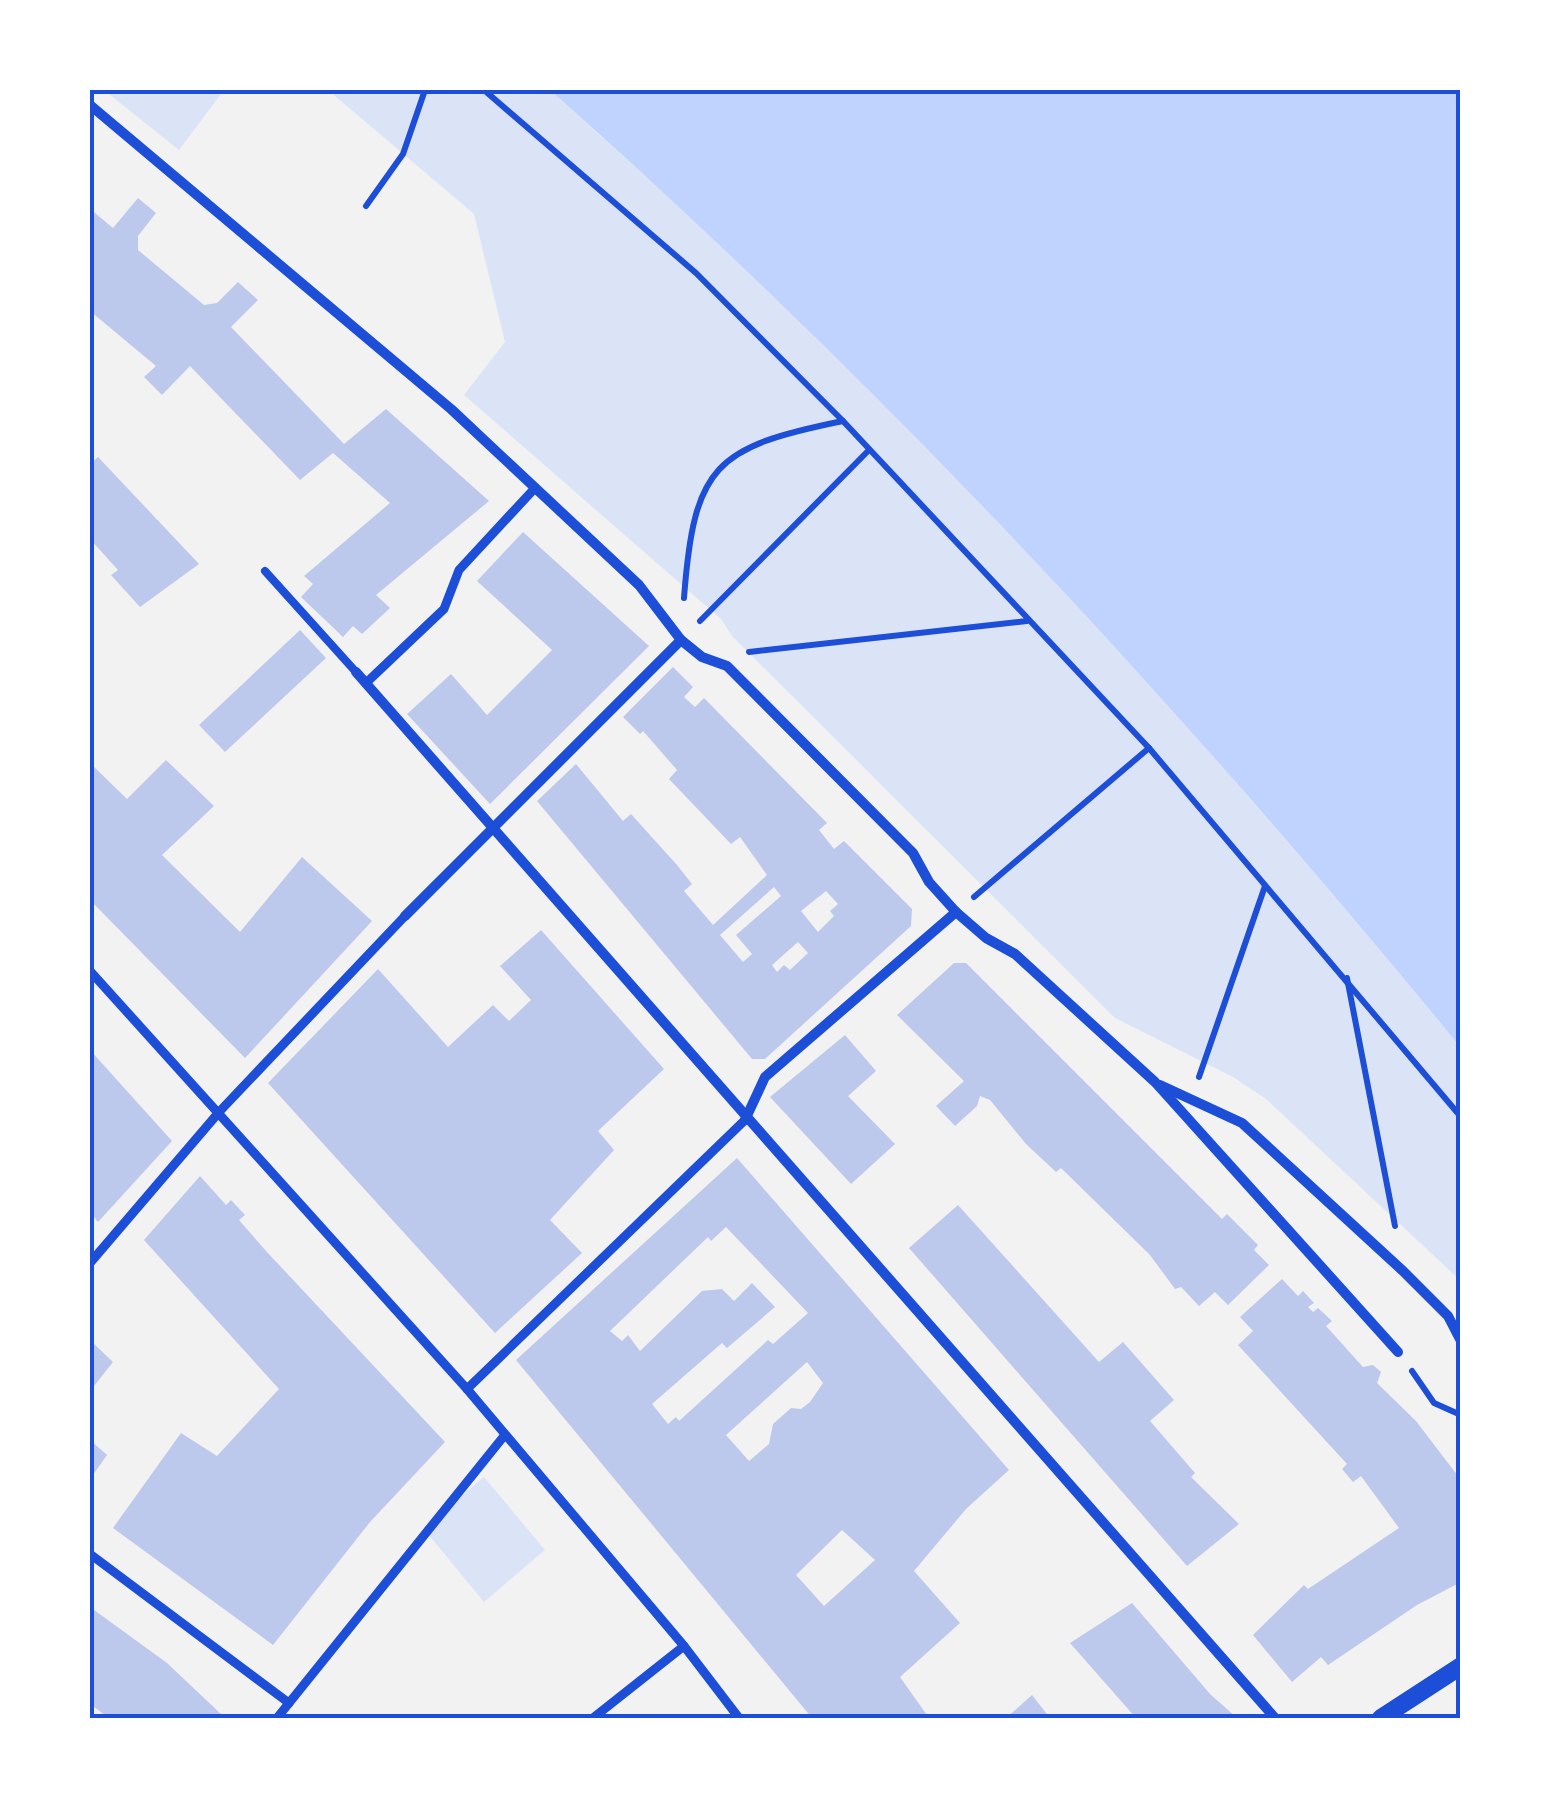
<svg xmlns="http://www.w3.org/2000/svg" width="1551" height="1808" font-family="'Space Grotesk',sans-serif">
  <rect width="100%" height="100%" fill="#f2f2f2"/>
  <g fill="#dbe4f7">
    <path d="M104 90H224L179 150Z"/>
    <path d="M328 90H550L728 251 937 455 1269 814 1461 1048V1281L1266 1099 1233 1077 1115 1018 732 636 721 619 464 395 505 342 474 214Z"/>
    <path d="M484 1477 545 1550 484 1602 423 1528Z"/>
  </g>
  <path fill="#bfd3fe" d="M550 90H1461V1048C1182 706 881 383 550 90Z"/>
  <g fill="#bdc9ec" fill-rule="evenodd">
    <path d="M138 198 156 213 138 236V250L204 305 217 303 238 282 258 300 231 327 344 444 386 409 489 501 376 595 390 608 362 634 353 626 343 637 301 597 313 584 304 576 390 503 333 453 300 480 190 366 162 395 144 377 156 366 90 311V209L113 228Z"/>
    <path d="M98 457 199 564 140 607 111 575 118 570 90 539V464Z"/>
    <path d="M523 532 649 646 490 804 407 714 451 674 487 715 552 650 477 581Z"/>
    <path d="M300 630 326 658 225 752 199 725Z"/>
    <path d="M673 667 693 687 684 697 695 707 704 698 827 823 819 830 834 849 844 841 912 909 911 926 765 1059H752L537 801 576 764 623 821 631 814 677 865 692 884 684 891 713 925 767 875 740 837 731 844 669 779 677 770 643 731 640 734 623 717ZM774 887 781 896 736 935 752 954 743 962 720 935ZM826 891 838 904 830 911 834 916 818 932 801 911ZM798 942 808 953 790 970 784 965 777 972 772 965Z"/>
    <path d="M166 760 214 806 162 855 240 932 302 857 372 921 245 1058 90 900V763L127 799Z"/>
    <path d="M541 930 664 1069 598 1131 614 1150 550 1220 582 1253 495 1333 268 1083 378 969 448 1047 493 1005 509 1021 531 1000 500 966Z"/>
    <path d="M954 963H966L1222 1219 1227 1214 1258 1245 1254 1250 1269 1265 1228 1305 1215 1292 1199 1306 1181 1287 1175 1289 1150 1255 1061 1168 1056 1172 1026 1144 990 1100 980 1096 977 1106 955 1126 936 1106 964 1081 897 1015Z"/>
    <path d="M845 1035 876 1071 848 1096 895 1144 851 1184 770 1097Z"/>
    <path d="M90 1050 172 1141 98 1222 90 1212Z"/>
    <path d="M737 1158 1009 1470 966 1509 914 1571 960 1623 900 1677 929 1718H812L516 1360ZM726 1227 808 1313 773 1344 768 1340 679 1421 676 1417 668 1424 652 1404 722 1343 727 1348 775 1307 752 1283 734 1301 722 1289 702 1291 640 1351 628 1335 622 1341 610 1331 708 1237 711 1241ZM807 1362 823 1383 810 1402 801 1409 791 1408 773 1424 769 1444 749 1461 726 1435ZM842 1530 875 1560 824 1606 796 1575Z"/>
    <path d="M200 1176 226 1205 231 1200 245 1215 239 1220 266 1251 445 1442 370 1522 273 1645 113 1528 181 1433 217 1456 279 1389 144 1240Z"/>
    <path d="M958 1205 1099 1362 1123 1342 1174 1400 1150 1421 1195 1473 1191 1477 1239 1524 1187 1566 909 1248Z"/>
    <path d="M1282 1279 1298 1296 1303 1291 1314 1303 1308 1307 1313 1312 1318 1308 1332 1321 1326 1326 1363 1367 1373 1365 1381 1372 1377 1383 1416 1421 1461 1480V1582L1417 1605 1328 1665 1321 1657 1292 1682 1253 1635 1304 1585 1308 1589 1399 1528 1361 1476 1353 1482 1342 1469 1347 1464 1238 1345 1253 1331 1240 1317Z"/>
    <path d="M93 1343 113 1362 90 1391V1344Z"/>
    <path d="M90 1440 107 1455 90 1479Z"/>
    <path d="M1132 1603 1210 1694 1237 1718H1136L1070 1643Z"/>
    <path d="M90 1607 167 1663 222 1715 220 1718H109L90 1704Z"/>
    <path d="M1032 1695 1050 1718H1006Z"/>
  </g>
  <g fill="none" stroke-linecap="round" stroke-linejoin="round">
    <g stroke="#1d4ed8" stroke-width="6">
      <path d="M484 90 696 273 843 421 1149 748 1461 1117"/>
      <path d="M366 206 403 154 425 90"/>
      <path d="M684 598C694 465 715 447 843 421"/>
      <path d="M700 621 869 450"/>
      <path d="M749 652 1027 621"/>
      <path d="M974 897 1149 748"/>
      <path d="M1347 978 1395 1226"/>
      <path d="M1199 1077 1265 886"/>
      <path d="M1412 1371 1434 1403 1461 1415"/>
    </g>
    <path stroke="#1d4ed8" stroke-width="8" d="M265 571 356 672"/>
    <g stroke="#1d4ed8" stroke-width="9">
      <path d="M366 683 444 609 459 570 535 488"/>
      <path d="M90 971 467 1389 684 1646 739 1718"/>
      <path d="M90 1263 220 1111 405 916"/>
      <path d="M467 1389 745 1120"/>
      <path d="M90 1554 289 1703"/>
      <path d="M277 1718 504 1436"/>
      <path d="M593 1718 684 1646"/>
    </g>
    <g stroke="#1d4ed8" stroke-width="10">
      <path d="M90 105 451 409 639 585 681 640 702 657 727 666 913 853 929 882 956 912 986 938 1015 954 1155 1082 1398 1352"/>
      <path d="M356 672 1275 1718"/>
      <path d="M405 916 681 640"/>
      <path d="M1160 1085 1242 1123 1403 1271 1448 1316 1461 1341"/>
      <path d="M745 1120 765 1077 956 912"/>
    </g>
    <path stroke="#1d4ed8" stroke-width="18" d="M1381 1718 1461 1666"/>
  </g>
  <rect width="1551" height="1808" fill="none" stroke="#ffffff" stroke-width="185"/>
  <rect x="92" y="92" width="1366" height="1624" fill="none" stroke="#1d4ed8" stroke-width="4"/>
</svg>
